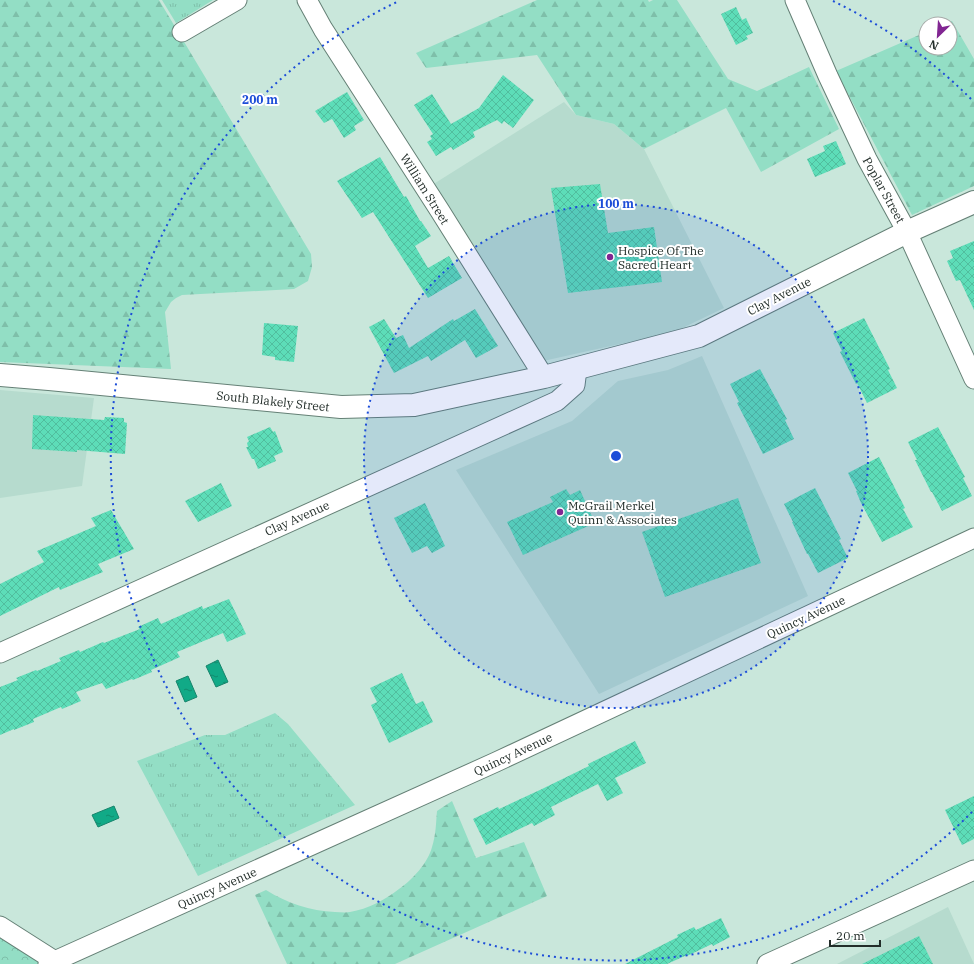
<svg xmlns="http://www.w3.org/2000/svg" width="974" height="964" font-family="'IBM Plex Serif',serif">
  <defs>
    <pattern id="grass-tufts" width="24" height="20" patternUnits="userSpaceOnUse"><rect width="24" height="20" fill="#93dec5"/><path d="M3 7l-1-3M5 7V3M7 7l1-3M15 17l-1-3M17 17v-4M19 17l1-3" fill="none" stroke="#7ebfa9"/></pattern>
    <pattern id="forest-firs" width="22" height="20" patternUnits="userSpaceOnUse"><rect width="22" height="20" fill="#93dec5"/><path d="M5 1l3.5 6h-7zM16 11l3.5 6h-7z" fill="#7ebfa9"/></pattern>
    <pattern id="park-crowns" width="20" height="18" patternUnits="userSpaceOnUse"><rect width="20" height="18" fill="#93dec5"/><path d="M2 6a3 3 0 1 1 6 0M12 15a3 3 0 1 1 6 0" fill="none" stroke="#7ebfa9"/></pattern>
    <pattern id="water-ripples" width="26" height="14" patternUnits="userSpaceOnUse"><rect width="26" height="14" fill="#11aa87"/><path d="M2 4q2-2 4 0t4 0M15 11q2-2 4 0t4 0" fill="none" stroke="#108b6e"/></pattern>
    <pattern id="building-cross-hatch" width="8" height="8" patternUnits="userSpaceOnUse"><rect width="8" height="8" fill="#5dddb8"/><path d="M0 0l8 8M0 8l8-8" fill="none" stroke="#51be9e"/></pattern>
  </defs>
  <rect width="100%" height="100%" fill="#c9e7db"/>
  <g fill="#b6dbce">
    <path d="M564 102 576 115 614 124 644 149 724 308 674 332 543 361 432 185Z"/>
    <path d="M702 356 808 596 599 694 456 470 572 421 618 381 668 370Z"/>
    <path d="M0 390 94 398 82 486 0 498Z"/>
    <path d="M948 907 974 964H837Z"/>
  </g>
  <g fill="url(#grass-tufts)">
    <path d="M162 0H213L176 23Z"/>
    <path d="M275 713 288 724 355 805 198 876 137 761 205 735H225Z"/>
  </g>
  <g fill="url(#forest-firs)">
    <path d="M0 0H159L311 254 312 267 308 281 294 289 182 295 176 298 171 302 165 312 171 369 0 362Z"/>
    <path d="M537 0H648L649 2 653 0H677L728 79 757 91 809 67 839 129 761 172 726 108 644 149 614 124 576 115 537 55 426 68 416 53Z"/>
    <path d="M952 21 974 59V186L912 215 836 71 926 32V48H950V24H946Z"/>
    <path d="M452 801 476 858 524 842 547 896 395 964H287L255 895 266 890C287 903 310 911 335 912 340 912 345 913 350 912 368 909 385 900 399 889 412 880 428 863 432 847 436 835 436 822 437 811Z"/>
  </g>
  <path fill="url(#park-crowns)" d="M0 926 57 964H0Z"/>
  <g fill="url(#water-ripples)" stroke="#16846b">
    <path d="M218 660 228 682 216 687 206 666Z"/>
    <path d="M188 676 197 697 185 702 176 681Z"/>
    <path d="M114 806 119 818 98 827 92 815Z"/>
  </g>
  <g fill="url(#building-cross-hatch)">
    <path d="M736 7 742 20 746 18 753 33 746 36 748 39 736 45 721 14Z"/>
    <path d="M503 75 534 100 513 128 504 121 502 124 497 120 473 132 475 137 453 150 451 147 436 156 427 142 432 139 430 136 433 134 414 105 432 94 451 124 479 108Z"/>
    <path d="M347 92 364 120 354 126 356 130 344 138 332 119 324 123 315 111Z"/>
    <path d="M836 141 846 164 815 177 807 159 825 151 823 146Z"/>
    <path d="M380 157 404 197 406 196 420 221H421L431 236 415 246 428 268 449 256 462 278 428 298 373 212 362 218 337 181Z"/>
    <path d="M600 184 608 233 654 227 662 282 568 293 551 188Z"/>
    <path d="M974 241V310L960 280 956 281 947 261 953 258 950 251Z"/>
    <path d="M475 309 498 346 476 358 465 340 431 361 428 356 394 373 369 327 384 319 396 338 403 335 409 348 453 319 454 321Z"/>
    <path d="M864 318 890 369 888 370 897 388 867 403 857 383 856 384 840 352 842 351 833 333Z"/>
    <path d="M264 323 298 326 294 362 275 360V357L262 355Z"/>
    <path d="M760 369 787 419 785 420 794 439 763 454 737 403 739 402 730 384Z"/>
    <path d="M33 415 104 420 105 417 124 418V422L127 423 125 454 77 450V452L32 449Z"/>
    <path d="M270 427 273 432 275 431 283 452 274 456 276 461 258 469 254 459H252L246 447H248L247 443 249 441 247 437Z"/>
    <path d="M938 427 965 477 963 478 972 496 942 511 932 492H931L915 460H917L908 442Z"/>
    <path d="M879 457 905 508 903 509 913 527 882 542 861 503 856 491H857L848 473Z"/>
    <path d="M221 483 232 506 198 522 185 501Z"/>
    <path d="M815 488 841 539 839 540 848 558 818 573 808 554H807L792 522H793L784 504Z"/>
    <path d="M566 489 570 495 580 490 595 523 523 555 507 522 553 502 550 497Z"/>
    <path d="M738 498 761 563 665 597 642 532Z"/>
    <path d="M425 503 445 546 432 553 427 546 412 553 394 518Z"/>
    <path d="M111 510 134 549 98 564 103 572 60 590 59 587 0 616V584L44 562 37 551 96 526 91 518Z"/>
    <path d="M229 599 246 634 227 642 223 633 177 652 180 657 151 670 152 672 133 680 132 679 106 689 102 683 76 692 81 701 62 709 61 707 33 719 34 722 14 730V729L0 735V687L18 680 16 678 36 670 37 671 61 661 59 658 79 650 80 652 103 642 104 643 140 629 138 627 158 618 161 624 202 606 203 609Z"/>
    <path d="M402 673 416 704 423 701 433 722 389 743 371 705 377 702 370 688Z"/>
    <path d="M635 741 646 763 615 778 623 793 607 801 598 784 551 807 555 815 534 826 532 823 486 845 473 819 498 807 499 809 542 789 589 766 588 764Z"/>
    <path d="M974 796V839L962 845 945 810Z"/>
    <path d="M721 918 730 937 713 946 712 944 687 956V955L667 964H625L678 937 677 935 694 927 696 930Z"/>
    <path d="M919 936 933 964H862Z"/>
  </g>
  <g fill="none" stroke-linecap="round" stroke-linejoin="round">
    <g stroke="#658076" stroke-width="21">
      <g id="street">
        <path d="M307 0 323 29 440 211 544 377"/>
        <path d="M795 0 828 76 867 159 907 232 974 379"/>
        <path d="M182 32 237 0"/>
        <path d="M0 653 557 401 575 385 577 369"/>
        <path d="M0 926 55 961 57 964"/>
        <path d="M48 964 496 762 974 538"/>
        <path d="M767 964 974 870"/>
      </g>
    </g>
    <g stroke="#658076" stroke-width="24">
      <path id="secondary" d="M0 375 49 379 341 407 414 405 544 377 699 336 907 232 974 202"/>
    </g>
    <use href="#street" stroke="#fff" stroke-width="19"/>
    <use href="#secondary" stroke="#fff" stroke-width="22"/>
  </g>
  <circle cx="616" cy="456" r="252" fill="#1d4ed8" fill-opacity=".12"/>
  <g fill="none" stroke="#1d4ed8" stroke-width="2" stroke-dasharray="2 4">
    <circle cx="616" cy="456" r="252"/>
    <path d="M972 812A504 504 0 1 1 399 1M833 1A504 504 0 0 1 972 100"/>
  </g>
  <g fill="#812692" stroke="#fff" stroke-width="1.5">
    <circle cx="610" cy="257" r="4"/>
    <circle cx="560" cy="512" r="4"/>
  </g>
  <g text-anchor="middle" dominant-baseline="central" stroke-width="4" stroke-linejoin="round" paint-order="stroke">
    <g font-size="12" fill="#222d29" stroke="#fff">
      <text transform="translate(425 189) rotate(58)">William Street</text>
      <text transform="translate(884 190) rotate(61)">Poplar Street</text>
      <text transform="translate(779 296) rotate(-27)">Clay Avenue</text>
      <text transform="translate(273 401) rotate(6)">South Blakely Street</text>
      <text transform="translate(297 518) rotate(-24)">Clay Avenue</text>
      <text transform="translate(806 617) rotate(-25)">Quincy Avenue</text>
      <text transform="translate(513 754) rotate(-25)">Quincy Avenue</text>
      <text transform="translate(217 888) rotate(-24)">Quincy Avenue</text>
    </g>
    <g font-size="12" fill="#222d29" stroke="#fff" text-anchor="start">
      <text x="618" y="250">Hospice Of The<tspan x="618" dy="14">Sacred Heart</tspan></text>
      <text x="568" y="505">McGrail Merkel<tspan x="568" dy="14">Quinn &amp; Associates</tspan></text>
    </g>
  </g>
  <circle cx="616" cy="456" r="6" fill="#1d4ed8" stroke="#fff" stroke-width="2"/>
  <g font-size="12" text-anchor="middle" font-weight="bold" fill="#1d4ed8" stroke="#fff" stroke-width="4" stroke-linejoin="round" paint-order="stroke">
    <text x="260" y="104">200 m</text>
    <text x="616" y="208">100 m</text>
  </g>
  <g transform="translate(938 36) rotate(205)"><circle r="19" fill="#ffffff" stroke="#a7aba9"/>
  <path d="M0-3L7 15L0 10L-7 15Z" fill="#812692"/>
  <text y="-6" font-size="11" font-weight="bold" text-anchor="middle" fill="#222d29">N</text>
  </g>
  <path d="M830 940v6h50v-6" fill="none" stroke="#222d29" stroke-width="2"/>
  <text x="836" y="940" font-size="12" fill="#222d29" stroke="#ffffff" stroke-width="3" paint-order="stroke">20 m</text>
</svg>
